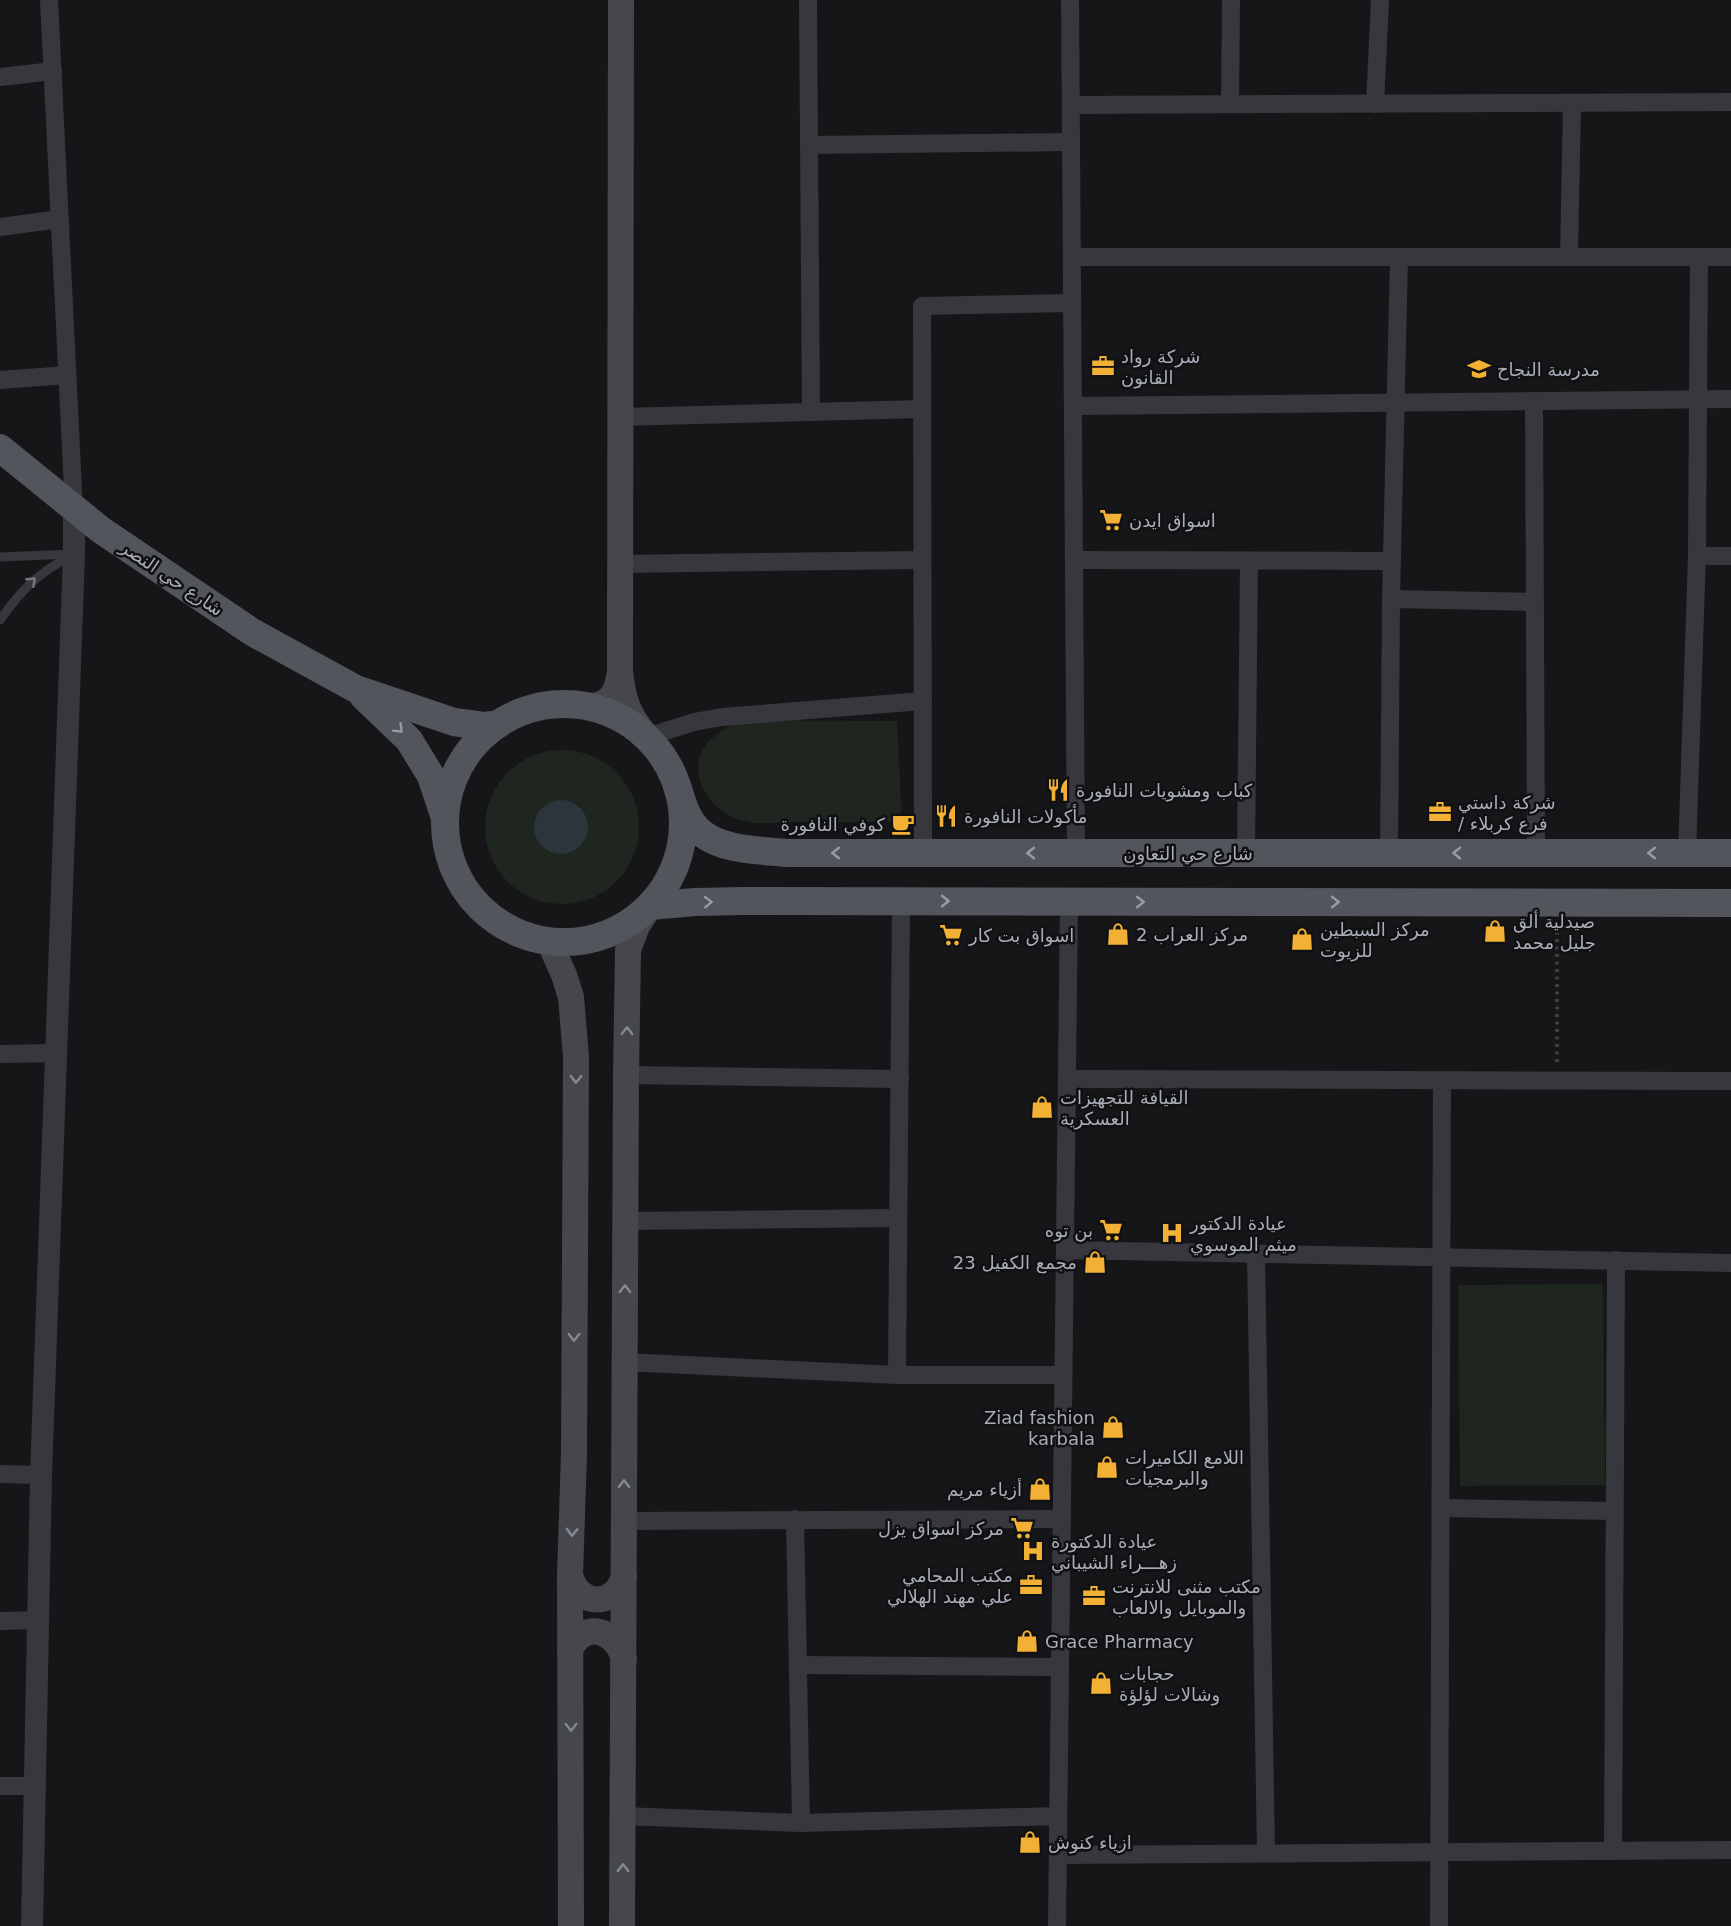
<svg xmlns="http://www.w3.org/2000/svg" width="1731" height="1926" font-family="'DejaVu Sans','Noto Sans Arabic',sans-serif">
  <rect width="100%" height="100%" fill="#161618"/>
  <g fill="#1e261f">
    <path d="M739 720 897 721 902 822C865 822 828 822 791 822 777 822 758 825 745 821 722 816 702 798 699 775 694 746 717 733 739 720Z"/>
    <circle cx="562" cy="827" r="77"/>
    <path d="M1603 1284 1605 1485 1460 1486 1458 1285Z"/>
  </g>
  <circle fill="#2c353c" cx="561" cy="827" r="27"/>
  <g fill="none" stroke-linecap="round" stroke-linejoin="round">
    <path stroke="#3d3f44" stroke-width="4" stroke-dasharray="3 4.5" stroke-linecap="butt" d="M1557 924V1064"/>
    <g stroke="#37383d" stroke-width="9">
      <path d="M0 557 72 554"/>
      <path d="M0 620C23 588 37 574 72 555"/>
    </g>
    <g stroke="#37383d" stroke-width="18">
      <path d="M49 0 74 510"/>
      <path d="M808 0 811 412"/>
      <path d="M1070 0 1076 853"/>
      <path d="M0 77 53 71"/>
      <path d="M1230 104 1231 0"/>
      <path d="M1375 104 1380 0"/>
      <path d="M1071 105 1731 102"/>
      <path d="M809 145 1071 142"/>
      <path d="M0 227 60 219"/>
      <path d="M1072 257H1731"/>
      <path d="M1569 257 1572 103"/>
      <path d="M0 380 67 375"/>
      <path d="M1534 401 1536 853"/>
      <path d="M1073 406 1731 399"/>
      <path d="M620 417 922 409"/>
      <path d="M1697 556H1731"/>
      <path d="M1074 560 1392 561"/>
      <path d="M620 564 922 560"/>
      <path d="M1391 599 1535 602"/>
      <path d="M647 737 694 722 722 717 923 701"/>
      <path d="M923 853 922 306 1072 303"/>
      <path d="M1246 853 1249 561"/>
      <path d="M1389 853 1391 599 1399 257"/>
      <path d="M1687 853 1697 556 1699 257"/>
      <path d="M0 1054 56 1053"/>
      <path d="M626 1075 900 1079"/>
      <path d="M1067 1079 1731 1081"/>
      <path d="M625 1221 898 1218"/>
      <path d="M1065 1250 1731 1263"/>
      <path d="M1256 1254 1266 1853"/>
      <path d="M625 1362 897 1375H1063"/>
      <path d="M897 1375 901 901"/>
      <path d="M0 1474 41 1475"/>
      <path d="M1441 1508 1614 1511"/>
      <path d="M795 1519 801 1823"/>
      <path d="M624 1521 1062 1519"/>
      <path d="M0 1621 38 1620"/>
      <path d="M799 1665 1060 1667"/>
      <path d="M0 1786H35"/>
      <path d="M623 1816 801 1823 1058 1816"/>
      <path d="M1613 1851 1616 1260"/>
      <path d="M1058 1855 1731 1850"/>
      <path d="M1057 1926 1069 901"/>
      <path d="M1439 1926 1442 1080"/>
    </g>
    <path stroke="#37383d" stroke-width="22" d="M32 1926 41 1475 74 554V510"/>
    <g stroke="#45474d" stroke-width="26">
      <path d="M621 0 620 671C623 700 628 715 647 737"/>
      <path d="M588 707C612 704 617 693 620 671"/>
      <path d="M549 941 564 975 571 997 576 1057 574 1454 570 1575 571 1926"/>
      <path d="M570 1575C578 1607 615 1608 624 1576"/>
      <path d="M570 1650C584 1619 616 1630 624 1659"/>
      <path d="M622 1926 626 1075 628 950 637 926 650 906"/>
    </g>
    <g stroke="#53555c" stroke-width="28">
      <path d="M0 448 101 530 252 632 356 689 454 722 484 726 498 724"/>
      <path d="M364 697 409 740 431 776 444 815"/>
      <circle cx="564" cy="823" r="119"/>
      <path d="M677 786C682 801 686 817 697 829 719 851 759 850 787 853H1731"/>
      <path d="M650 906 695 902 741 901 1731 903"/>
    </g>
  </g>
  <defs><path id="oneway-chevron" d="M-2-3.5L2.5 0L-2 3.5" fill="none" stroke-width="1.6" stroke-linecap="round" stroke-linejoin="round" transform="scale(1.5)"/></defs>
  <use stroke="#757881" href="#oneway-chevron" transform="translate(32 581) rotate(-43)"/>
  <g stroke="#979ba6">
    <use href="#oneway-chevron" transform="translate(399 729) rotate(45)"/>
    <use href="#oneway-chevron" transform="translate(836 853) rotate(180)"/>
    <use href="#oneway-chevron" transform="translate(1031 853) rotate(-180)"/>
    <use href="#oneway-chevron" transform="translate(1457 853) rotate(180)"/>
    <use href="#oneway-chevron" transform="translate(1652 853) rotate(-180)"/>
    <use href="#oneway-chevron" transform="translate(945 901)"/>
    <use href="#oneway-chevron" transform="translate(708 902) rotate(-2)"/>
    <use href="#oneway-chevron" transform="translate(1140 902)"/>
    <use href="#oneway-chevron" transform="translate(1335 902)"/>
  </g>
  <g stroke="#858993">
    <use href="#oneway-chevron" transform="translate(627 1031) rotate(-89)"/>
    <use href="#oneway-chevron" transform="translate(576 1079) rotate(91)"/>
    <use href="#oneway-chevron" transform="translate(625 1289) rotate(-90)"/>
    <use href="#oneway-chevron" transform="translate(574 1337) rotate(90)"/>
    <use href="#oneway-chevron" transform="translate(624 1484) rotate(-90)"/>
    <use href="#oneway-chevron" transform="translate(572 1532) rotate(92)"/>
    <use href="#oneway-chevron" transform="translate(571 1727) rotate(90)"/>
    <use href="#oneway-chevron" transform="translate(623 1868) rotate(-90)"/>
  </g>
  <defs>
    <g id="office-bare" transform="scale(1.8)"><path d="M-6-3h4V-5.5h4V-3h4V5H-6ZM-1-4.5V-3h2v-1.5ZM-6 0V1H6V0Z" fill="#f2b134" stroke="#111113" stroke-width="2.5" paint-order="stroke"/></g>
    <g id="school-bare" transform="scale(1.8)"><path d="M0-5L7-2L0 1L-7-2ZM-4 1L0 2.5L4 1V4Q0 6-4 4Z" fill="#f2b134" stroke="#111113" stroke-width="2.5" paint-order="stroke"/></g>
    <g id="supermarket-bare" transform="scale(1.8)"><path d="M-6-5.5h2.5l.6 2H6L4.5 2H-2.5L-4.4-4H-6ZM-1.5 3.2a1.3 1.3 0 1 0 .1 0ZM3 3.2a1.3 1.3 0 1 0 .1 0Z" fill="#f2b134" stroke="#111113" stroke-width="2.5" paint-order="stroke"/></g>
    <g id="restaurant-bare" transform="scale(1.8)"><path d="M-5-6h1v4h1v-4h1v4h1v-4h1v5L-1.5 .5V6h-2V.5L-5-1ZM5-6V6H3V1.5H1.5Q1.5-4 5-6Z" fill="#f2b134" stroke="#111113" stroke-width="2.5" paint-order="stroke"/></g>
    <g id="cafe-bare" transform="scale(1.8)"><path d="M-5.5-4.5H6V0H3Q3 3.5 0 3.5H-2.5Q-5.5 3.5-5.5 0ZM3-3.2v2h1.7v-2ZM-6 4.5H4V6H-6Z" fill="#f2b134" stroke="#111113" stroke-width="2.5" paint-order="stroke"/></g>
    <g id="shop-bare" transform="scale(1.8)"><path d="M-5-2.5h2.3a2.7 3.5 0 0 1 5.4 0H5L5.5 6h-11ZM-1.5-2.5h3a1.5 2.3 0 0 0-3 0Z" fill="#f2b134" stroke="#111113" stroke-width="2.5" paint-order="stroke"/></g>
    <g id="hospital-bare" transform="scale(1.8)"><path d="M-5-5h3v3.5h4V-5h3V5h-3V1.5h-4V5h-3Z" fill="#f2b134" stroke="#111113" stroke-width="2.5" paint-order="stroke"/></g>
  </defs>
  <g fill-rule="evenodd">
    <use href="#office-bare" x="1103" y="366"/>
    <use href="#school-bare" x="1479" y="369"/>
    <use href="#supermarket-bare" x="1111" y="520"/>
    <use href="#restaurant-bare" x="1058" y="790"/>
    <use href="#office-bare" x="1440" y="812"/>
    <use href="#restaurant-bare" x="946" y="816"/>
    <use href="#cafe-bare" x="903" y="824"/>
    <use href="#shop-bare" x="1495" y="931"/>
    <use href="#shop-bare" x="1118" y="934"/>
    <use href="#supermarket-bare" x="951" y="935"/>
    <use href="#shop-bare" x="1302" y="939"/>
    <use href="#shop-bare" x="1042" y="1107"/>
    <use href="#supermarket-bare" x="1111" y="1230"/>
    <use href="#hospital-bare" x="1172" y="1233"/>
    <use href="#shop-bare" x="1095" y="1262"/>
    <use href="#shop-bare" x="1113" y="1427"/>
    <use href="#shop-bare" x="1107" y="1467"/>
    <use href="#shop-bare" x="1040" y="1489"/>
    <use href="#supermarket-bare" x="1022" y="1528"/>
    <use href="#hospital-bare" x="1033" y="1551"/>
    <use href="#office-bare" x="1031" y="1585"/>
    <use href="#office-bare" x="1094" y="1596"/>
    <use href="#shop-bare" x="1027" y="1641"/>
    <use href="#shop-bare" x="1101" y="1683"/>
    <use href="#shop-bare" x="1030" y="1842"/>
  </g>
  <g text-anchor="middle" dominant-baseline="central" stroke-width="5" stroke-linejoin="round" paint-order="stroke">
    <g font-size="18" fill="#a8adb8" stroke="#111113" text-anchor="start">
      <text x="1121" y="356">شركة رواد<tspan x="1121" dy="21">القانون</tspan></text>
      <text x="1497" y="369">مدرسة النجاح</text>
      <text x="1129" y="520">اسواق ايدن</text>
      <text x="1076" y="790">كباب ومشويات النافورة</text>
      <text x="1458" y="802">شركة داستي<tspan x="1458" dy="21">/ فرع كربلاء</tspan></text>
      <text x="964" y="816">مأكولات النافورة</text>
      <text x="885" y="824" text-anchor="end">كوفي النافورة</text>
      <text x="1513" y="921">صيدلية ألق<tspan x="1513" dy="21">جليل محمد</tspan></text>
      <text x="1320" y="929">مركز السبطين<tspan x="1320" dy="21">للزيوت</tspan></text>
      <text x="1136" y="934">مركز العراب 2</text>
      <text x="969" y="935">اسواق بت كار</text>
      <text x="1060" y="1097">القيافة للتجهيزات<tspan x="1060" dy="21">العسكرية</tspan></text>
      <text x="1190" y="1223">عيادة الدكتور<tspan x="1190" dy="21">ميثم الموسوي</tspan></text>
      <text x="1093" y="1230" text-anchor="end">بن توه</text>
      <text x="1077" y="1262" text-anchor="end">مجمع الكفيل 23</text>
      <text x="1095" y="1417" text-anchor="end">Ziad fashion<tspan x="1095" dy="21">karbala</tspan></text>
      <text x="1125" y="1457">اللامع الكاميرات<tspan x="1125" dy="21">والبرمجيات</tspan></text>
      <text x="1022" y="1489" text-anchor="end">أزياء مريم</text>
      <text x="1004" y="1528" text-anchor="end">مركز اسواق يزل</text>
      <text x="1051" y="1541">عيادة الدكتورة<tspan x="1051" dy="21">زهـــراء الشيباني</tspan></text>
      <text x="1013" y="1575" text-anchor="end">مكتب المحامي<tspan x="1013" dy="21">علي مهند الهلالي</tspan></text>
      <text x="1112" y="1586">مكتب مثنى للانترنت<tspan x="1112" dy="21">والموبايل والالعاب</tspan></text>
      <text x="1045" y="1641">Grace Pharmacy</text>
      <text x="1119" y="1673">حجابات<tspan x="1119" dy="21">وشالات لؤلؤة</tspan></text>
      <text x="1048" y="1842">ازياء كنوش</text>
    </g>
    <g font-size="18" fill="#a8adb8" stroke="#111113">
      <text transform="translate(172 578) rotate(34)">شارع حي النصر</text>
      <text x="1188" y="853">شارع حي التعاون</text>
    </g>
  </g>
</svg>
